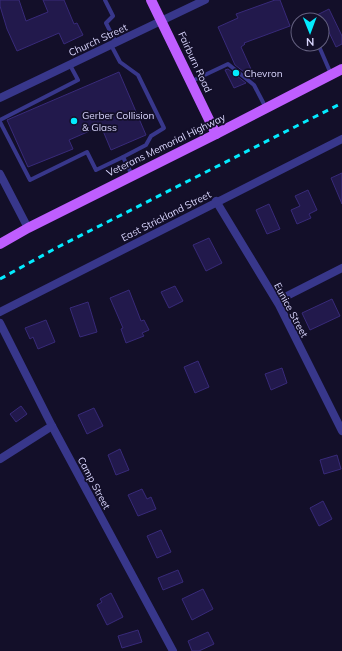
<svg xmlns="http://www.w3.org/2000/svg" width="342" height="651" font-family="Mulish,sans-serif">
  <rect width="100%" height="100%" fill="#130f29"/>
  <g fill="#22194c" stroke="#382a79">
    <path d="M0 0H19L26 21 48 12 43 0H64L74 24 77 23 83 35 64 44 59 33 17 51 7 29 0 6Z"/>
    <path d="M275 0H280L290 26 244 43 245 44 241 47 255 78 253 79 235 65 218 27 238 18 236 14Z"/>
    <path d="M329 9 342 36V44L336 47 327 28 322 30V20H307Z"/>
    <path d="M228 69 246 83 234 88 225 70Z"/>
    <path d="M119 72 146 135 111 150 101 126 69 140 73 149 28 167 7 120Z"/>
    <path d="M342 173V204L331 178Z"/>
    <path d="M308 190 317 210 309 214 311 218 297 224 291 210 300 206 295 196Z"/>
    <path d="M269 204 280 229 267 234 256 210Z"/>
    <path d="M209 238 222 263 206 271 193 245Z"/>
    <path d="M175 286 183 301 169 308 161 292Z"/>
    <path d="M129 290 141 321 144 320 149 330 142 333 144 336 126 343 121 329 123 328 110 298Z"/>
    <path d="M332 299 340 316 310 330 302 313Z"/>
    <path d="M88 302 97 332 80 337 70 308Z"/>
    <path d="M46 320 55 342 38 349 33 337 30 339 25 328Z"/>
    <path d="M198 361 209 387 195 393 184 367Z"/>
    <path d="M282 368 287 383 271 390 265 374Z"/>
    <path d="M21 406 27 414 16 422 10 414Z"/>
    <path d="M94 408 103 426 87 434 78 415Z"/>
    <path d="M120 449 129 470 116 475 108 455Z"/>
    <path d="M337 455 341 469 324 474 320 460Z"/>
    <path d="M142 489 147 499 151 497 156 509 138 516 128 495Z"/>
    <path d="M323 501 332 519 319 526 310 508Z"/>
    <path d="M161 530 171 552 157 558 147 536Z"/>
    <path d="M178 570 183 582 163 590 158 578Z"/>
    <path d="M203 589 213 609 192 620 182 599Z"/>
    <path d="M111 593 123 617 107 625 97 605 102 602 100 599Z"/>
    <path d="M138 630 142 642 122 648 118 636Z"/>
    <path d="M208 632 214 644 199 651H192L188 641Z"/>
  </g>
  <g fill="none" stroke-linecap="round" stroke-linejoin="round">
    <g stroke="#38378b" stroke-width="4">
      <path d="M105 0 113 16 106 23 116 43"/>
      <path d="M318 44 331 74"/>
      <path d="M111 45 120 62 138 75 164 128 151 136 146 145 123 157"/>
      <path d="M192 81 228 64 254 85 266 108"/>
      <path d="M0 120 78 80 70 65"/>
      <path d="M0 122 30 180 87 152 96 170 123 157 132 175"/>
    </g>
    <g stroke="#38378b" stroke-width="8">
      <path d="M0 98 205 0"/>
      <path d="M0 174 28 228"/>
      <path d="M216 201 279 305 342 431"/>
      <path d="M277 301 342 268"/>
      <path d="M0 312 342 139"/>
      <path d="M0 323 52 426 173 651"/>
      <path d="M0 459 52 426"/>
    </g>
    <g stroke="#bf5eff" stroke-width="10">
      <path d="M151 0 216 134"/>
      <path d="M0 244 28 228 216 134 342 69"/>
    </g>
    <path stroke="#03ebff" stroke-width="3" stroke-dasharray="6 5" stroke-linecap="butt" d="M0 279 58 247 342 103"/>
  </g>
  <g fill="#03ebff" stroke="#130f29" stroke-width="1.5">
    <circle cx="236" cy="73" r="4"/>
    <circle cx="74" cy="121" r="4"/>
  </g>
  <g text-anchor="middle" dominant-baseline="central" stroke-width="3.5" stroke-linejoin="round" paint-order="stroke">
    <g font-size="10" fill="#dbd7ff" stroke="#130f29">
      <text transform="translate(98 40) rotate(-25)">Church Street</text>
      <text transform="translate(195 62) rotate(65)">Fairburn Road</text>
      <text transform="translate(166 145) rotate(-26)">Veterans Memorial Highway</text>
      <text transform="translate(166 216) rotate(-27)">East Strickland Street</text>
      <text transform="translate(291 310) rotate(62)">Eunice Street</text>
      <text transform="translate(94 483) rotate(62)">Camp Street</text>
    </g>
    <g font-size="10" fill="#dbd7ff" stroke="#130f29" text-anchor="start">
      <text x="244" y="73">Chevron</text>
      <text x="82" y="115">Gerber Collision<tspan x="82" dy="12">&amp; Glass</tspan></text>
    </g>
  </g>
  <g transform="translate(310 32) rotate(179)"><circle r="19" fill="#130f29" stroke="#635f7f"/>
  <path d="M0-3L7 15L0 10L-7 15Z" fill="#03ebff"/>
  <text y="-6" font-size="11" font-weight="bold" text-anchor="middle" fill="#dbd7ff">N</text>
  </g>
</svg>
